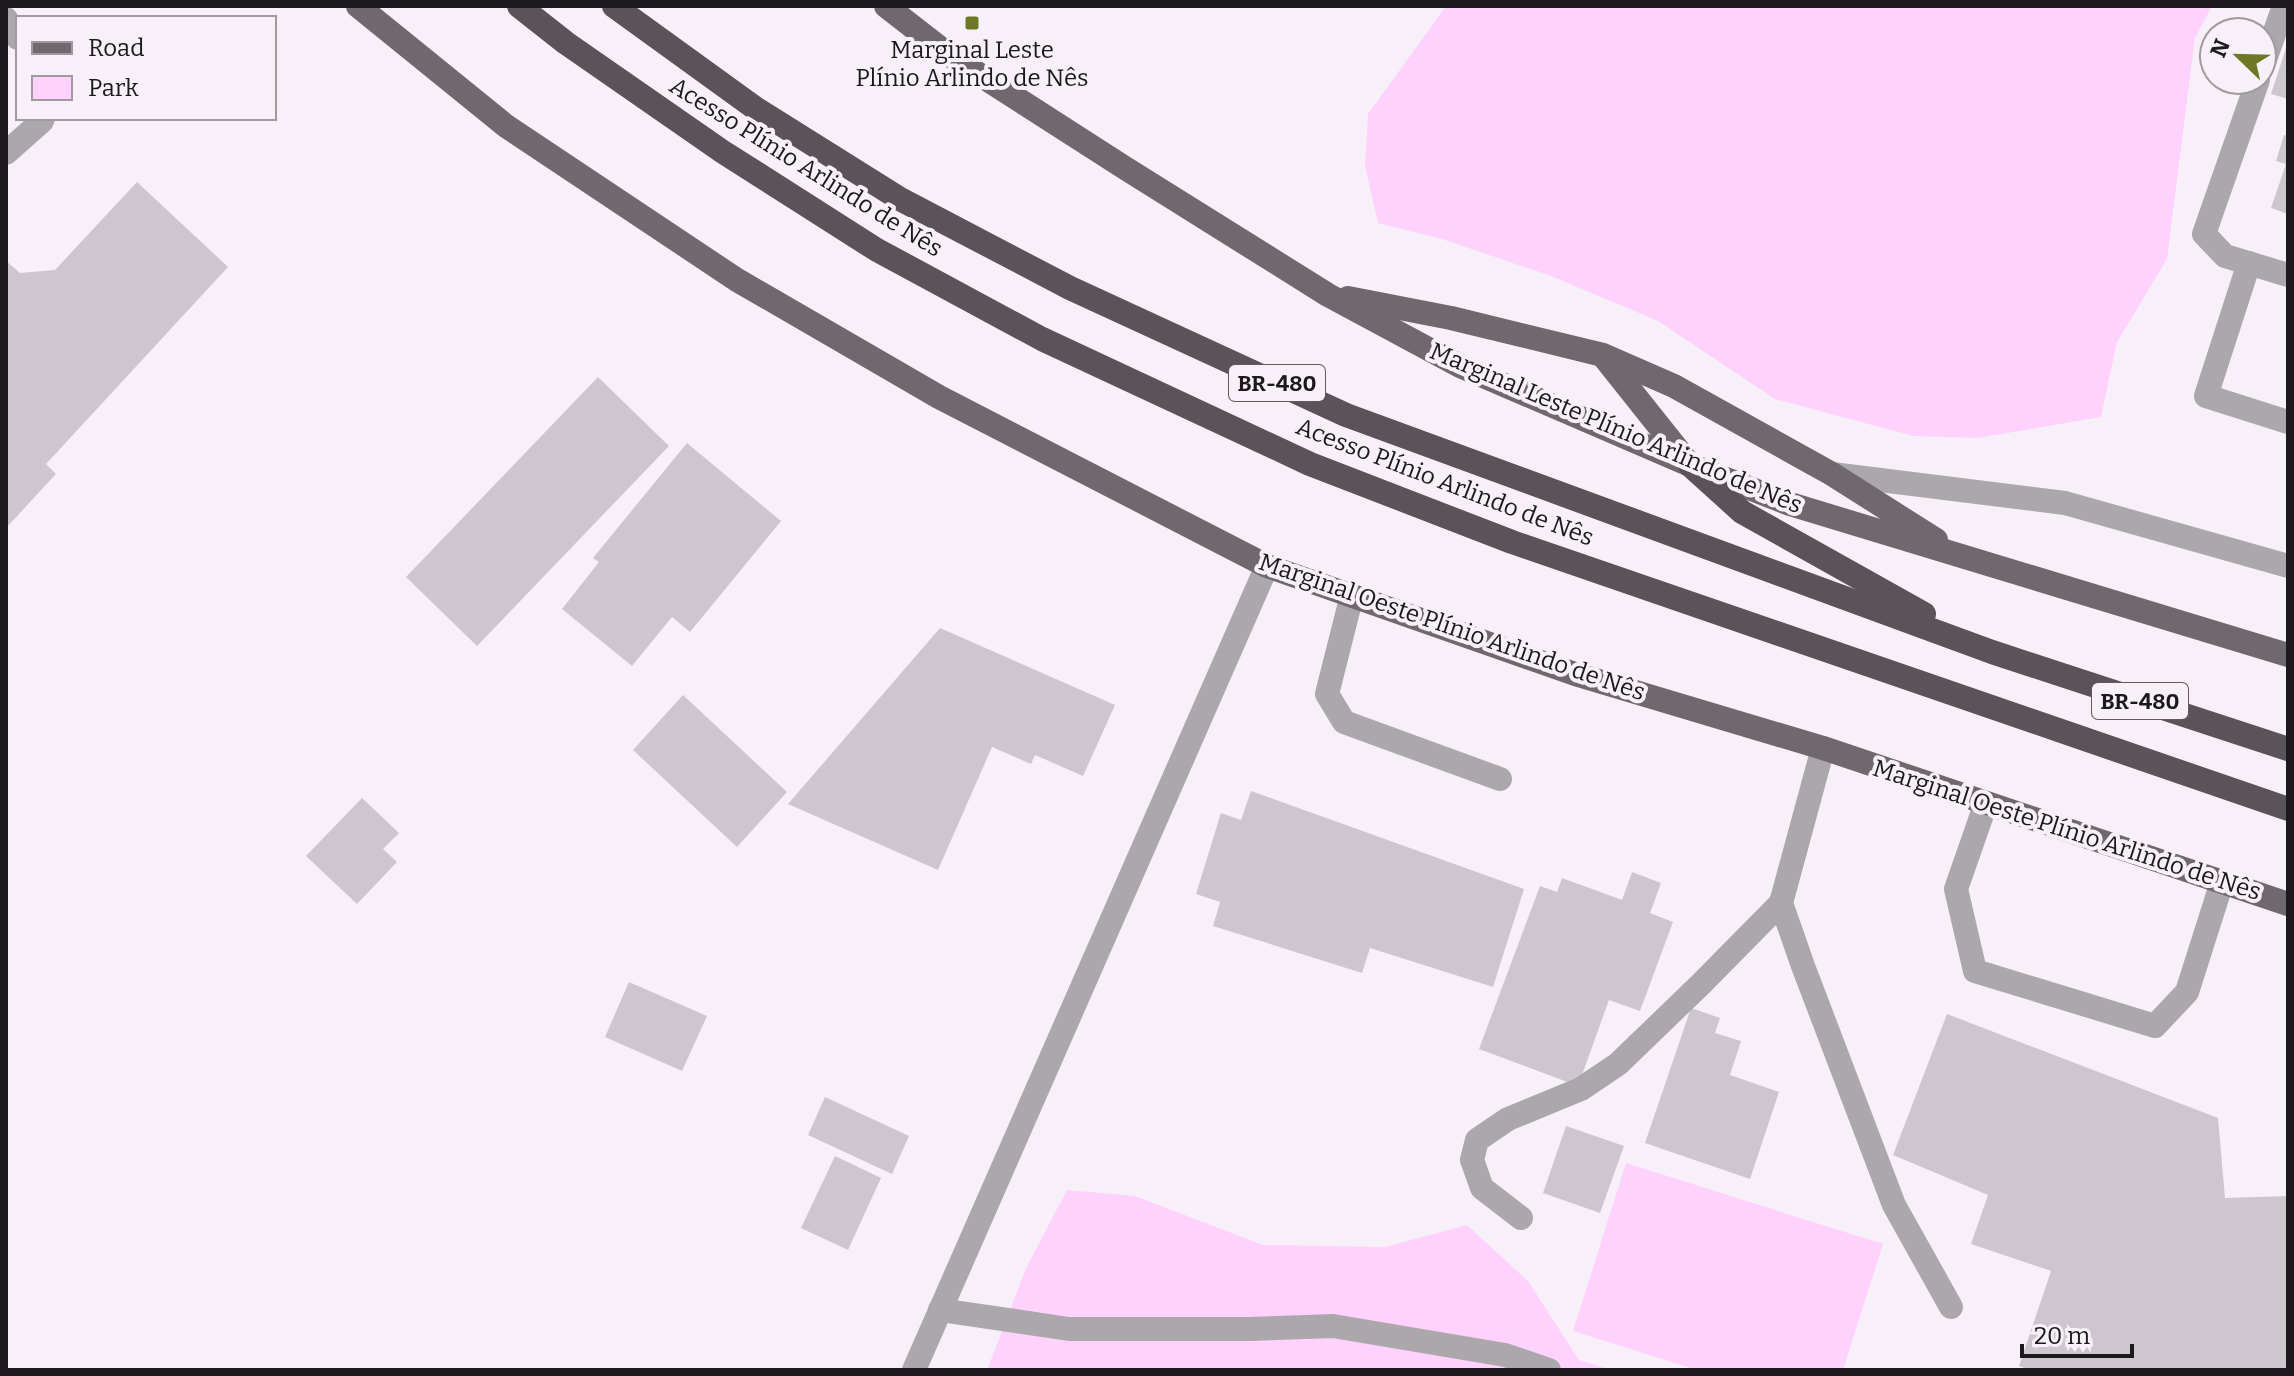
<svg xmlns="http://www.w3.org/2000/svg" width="2294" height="1376" font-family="Bitter,serif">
  <rect width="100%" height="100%" fill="#f8f0f8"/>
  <g fill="#fed2fd">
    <path d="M1446 6H2212L2195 38 2167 259 2117 342 2101 417 1978 438 1913 436 1775 399 1658 321 1551 276 1442 239 1378 223 1365 166 1368 114Z"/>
    <path d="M1626 1163 1883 1244 1843 1370H1697L1573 1331Z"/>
    <path d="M1067 1190 1135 1196 1263 1245 1385 1247 1467 1225 1528 1281 1579 1360 1612 1370H987L1026 1268Z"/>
  </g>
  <g fill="#cec6ce">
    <path d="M2287 45H2288V99L2271 94Z"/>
    <path d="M2284 135 2288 136V214L2271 208 2286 164 2276 161Z"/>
    <path d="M137 182 228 267 46 464 56 474 6 528V261L20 273 55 270Z"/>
    <path d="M598 377 669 446 477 646 406 577Z"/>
    <path d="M687 443 781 521 690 632 672 617 632 666 562 609 599 562 593 558Z"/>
    <path d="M940 628 1115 705 1083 776 1035 755 1031 764 992 747 938 870 788 804Z"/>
    <path d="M683 695 787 792 737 847 633 750Z"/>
    <path d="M1251 791 1524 889 1493 987 1370 948 1362 973 1213 926 1220 902 1196 894 1221 813 1241 820Z"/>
    <path d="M362 798 399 833 383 849 397 862 357 904 306 856Z"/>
    <path d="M1632 872 1661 883 1650 913 1673 922 1640 1011 1609 1000 1578 1086 1479 1049 1540 886 1557 892 1562 878 1622 900Z"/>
    <path d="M629 982 707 1016 682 1071 605 1037Z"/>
    <path d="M1691 1008 1720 1018 1715 1033 1741 1041 1730 1075 1779 1092 1750 1179 1645 1143Z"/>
    <path d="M1947 1014 2218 1118 2225 1198 2288 1196V1370H2030L2019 1366 2051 1271 1971 1244 1988 1195 1893 1155Z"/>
    <path d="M825 1097 909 1136 892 1174 808 1135Z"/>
    <path d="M1566 1126 1624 1146 1600 1213 1543 1193Z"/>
    <path d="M835 1156 881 1178 848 1250 801 1228Z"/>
  </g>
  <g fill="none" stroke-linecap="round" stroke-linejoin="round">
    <g stroke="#aba7ab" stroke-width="24">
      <path d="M6 19 18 38"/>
      <path d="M2262 68 2284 6"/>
      <path d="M2258 80 2204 234 2225 256 2288 275"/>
      <path d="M6 153 42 121 43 118"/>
      <path d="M2249 263 2206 396 2288 422"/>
      <path d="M1832 474 2065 503 2288 566"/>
      <path d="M1352 595 1327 694 1344 722 1500 779"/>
      <path d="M1823 748 1781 903 1803 966 1894 1205 1951 1307"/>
      <path d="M1986 803 1956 889 1975 971 2155 1026 2187 992 2222 882"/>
      <path d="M1521 1218 1482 1188 1472 1160 1477 1140 1508 1119 1581 1089 1618 1064 1701 984 1781 903"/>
      <path d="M940 1310 1069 1329H1249L1333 1326 1505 1355 1549 1370"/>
      <path d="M914 1370 1267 566"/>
    </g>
    <g stroke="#6f696f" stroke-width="24">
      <path d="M358 6 506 126 737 280 939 397 1267 566 1575 674 1823 748 2288 904"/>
      <path d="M886 6 949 55 1125 168 1328 295 1460 366 1690 465 1790 504 2288 655"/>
      <path d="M1348 298 1451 318 1603 355 1674 386 1832 474 1936 540"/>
      <path d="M1604 357 1686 460"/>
    </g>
    <g stroke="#5a535a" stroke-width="24">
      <path d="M519 6 566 43 723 152 877 250 1042 339 1310 464 1512 542 2288 809"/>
      <path d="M614 6 755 108 900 199 1070 288 1346 415 1992 652 2288 749"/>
      <path d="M1690 465 1742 512 1924 614"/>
    </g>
  </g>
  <rect fill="#6c7824" stroke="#f8f0f8" stroke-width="3" x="964" y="15" width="16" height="16" rx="4"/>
  <g text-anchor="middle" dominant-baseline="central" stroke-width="8" stroke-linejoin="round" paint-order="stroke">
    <g fill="#f8f0f8" stroke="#5e5a5e" stroke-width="2">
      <rect x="1229" y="365" width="96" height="36" rx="6"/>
      <rect x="2092" y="683" width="96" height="36" rx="6"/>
    </g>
    <g font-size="22" font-weight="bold" fill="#1c191c">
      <text x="1277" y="383">BR-480</text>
      <text x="2140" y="701">BR-480</text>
    </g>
    <g font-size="24" fill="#1c191c" stroke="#f8f0f8">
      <text x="972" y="50">Marginal Leste<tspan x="972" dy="28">Plínio Arlindo de Nês</tspan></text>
    </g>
    <g font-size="24" fill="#1c191c" stroke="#f8f0f8">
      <text transform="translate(806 167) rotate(32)">Acesso Plínio Arlindo de Nês</text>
      <text transform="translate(1616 428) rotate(23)">Marginal Leste Plínio Arlindo de Nês</text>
      <text transform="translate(1445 482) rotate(21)">Acesso Plínio Arlindo de Nês</text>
      <text transform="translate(1452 627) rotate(19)">Marginal Oeste Plínio Arlindo de Nês</text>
      <text transform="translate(2067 830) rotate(18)">Marginal Oeste Plínio Arlindo de Nês</text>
    </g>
  </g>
  <rect width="2294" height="1376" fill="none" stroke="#1c191c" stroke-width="16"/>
  <rect x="16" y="16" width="260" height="104" fill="#f8f0f8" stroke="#a09aa0" stroke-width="2"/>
  <rect x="32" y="42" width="40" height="12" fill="#6f696f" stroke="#a09aa0" stroke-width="2"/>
  <text x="88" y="56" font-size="24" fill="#1c191c">Road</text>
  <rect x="32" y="76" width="40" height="24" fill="#fed2fd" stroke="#a09aa0" stroke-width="2"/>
  <text x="88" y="96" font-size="24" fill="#1c191c">Park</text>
  <g transform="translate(2238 56) rotate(293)"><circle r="38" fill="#f8f0f8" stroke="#a09aa0" stroke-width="2"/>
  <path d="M0-6L14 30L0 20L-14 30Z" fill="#6c7824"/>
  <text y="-12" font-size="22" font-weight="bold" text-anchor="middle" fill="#1c191c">N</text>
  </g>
  <path d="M2022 1344v12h110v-12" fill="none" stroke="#1c191c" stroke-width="4"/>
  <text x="2034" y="1344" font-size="24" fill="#1c191c" stroke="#f8f0f8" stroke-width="6" paint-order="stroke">20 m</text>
</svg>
